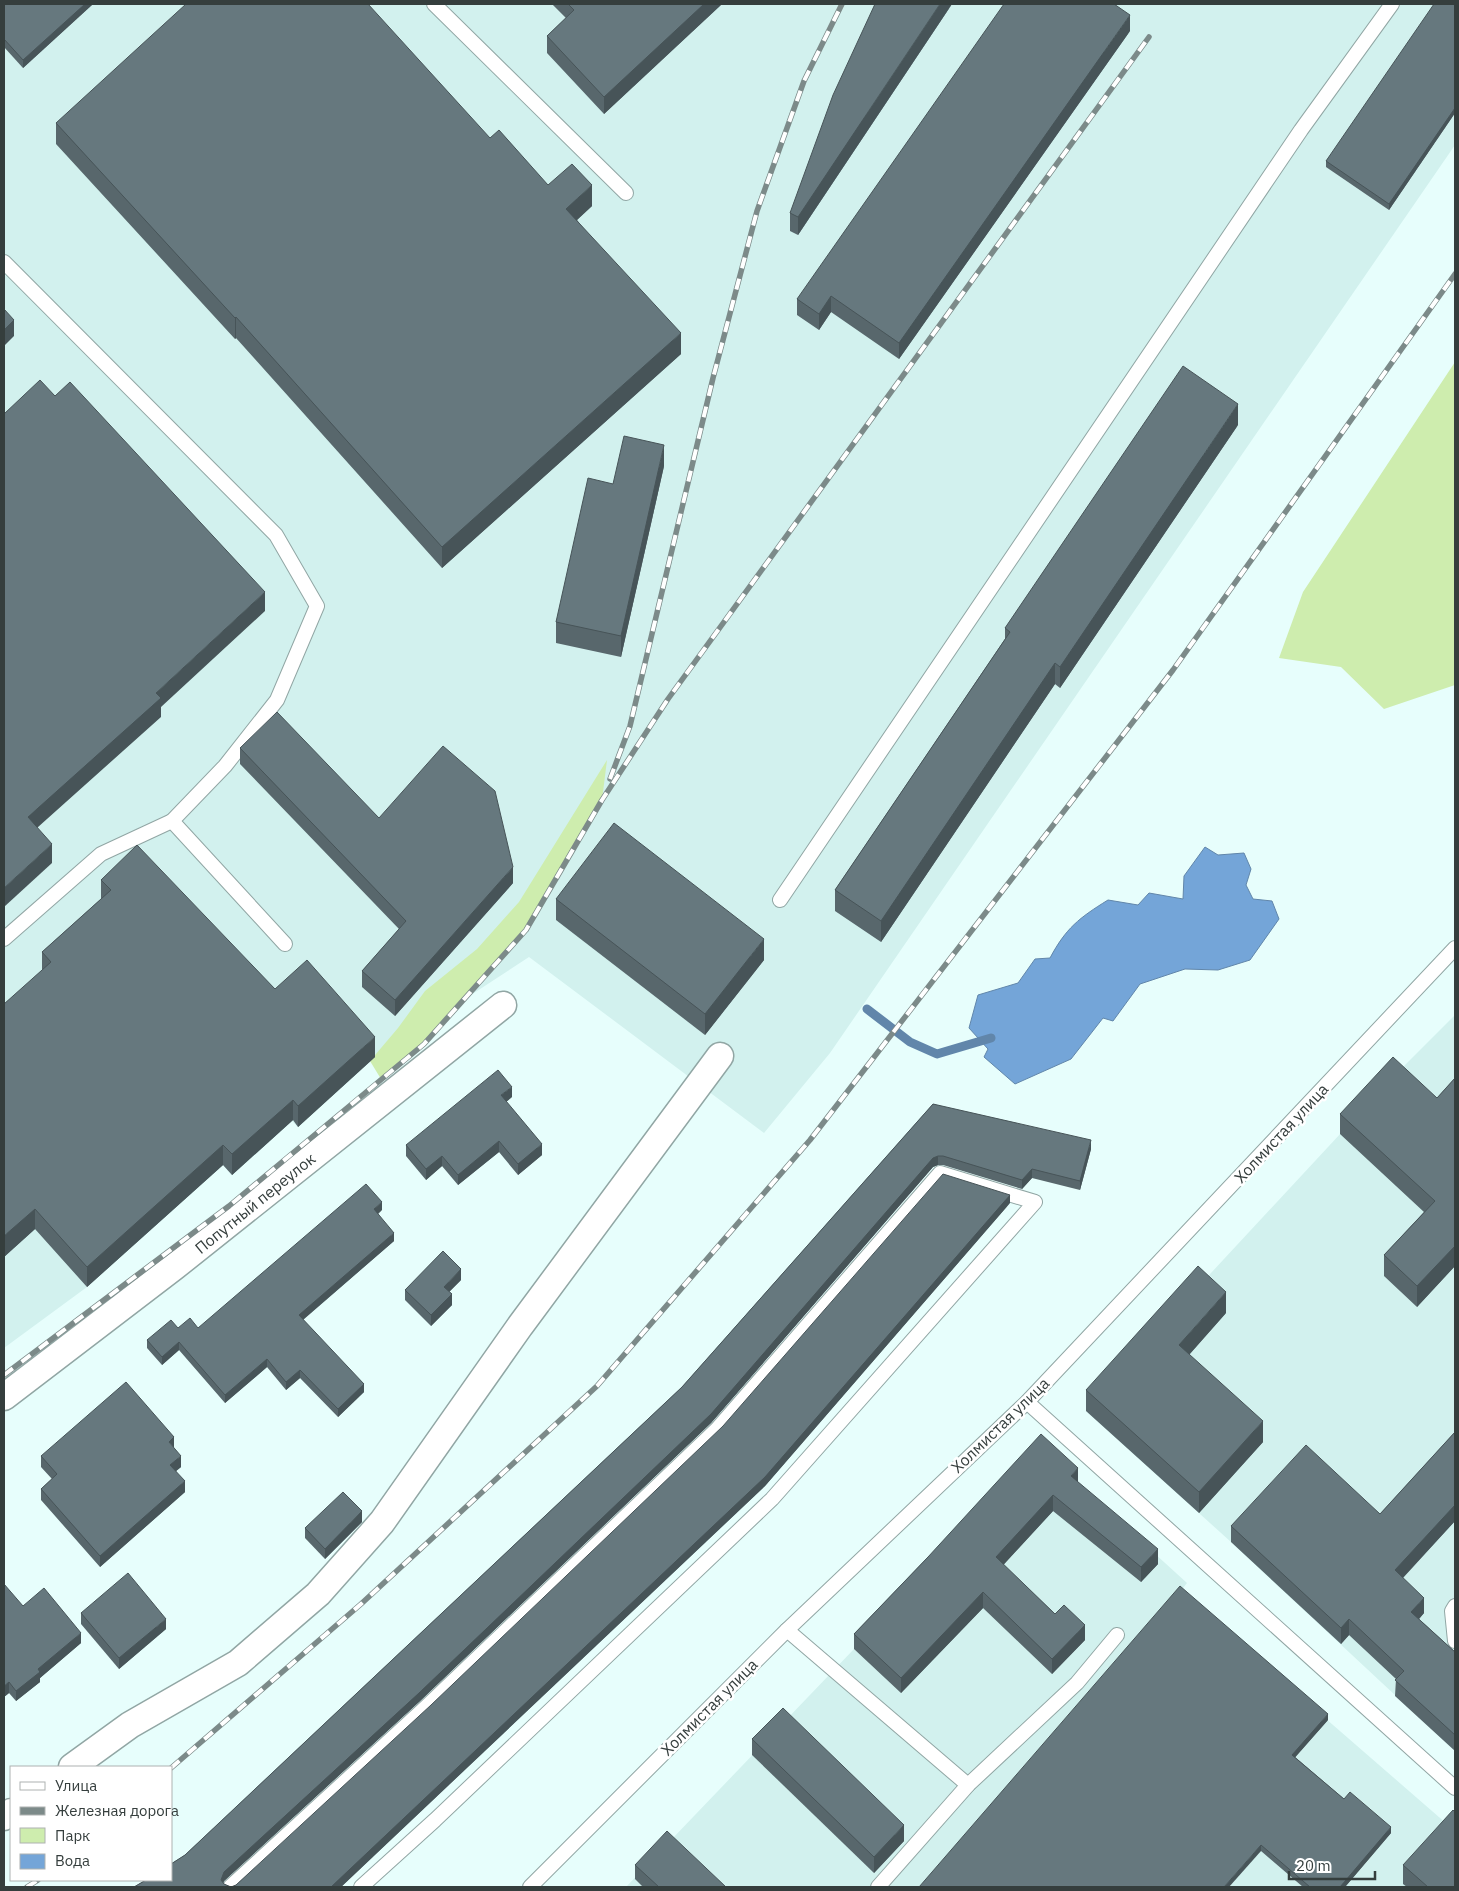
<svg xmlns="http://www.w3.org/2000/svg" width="1459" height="1891" font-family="'IBM Plex Sans',sans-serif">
  <rect width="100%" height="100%" fill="#e7fefc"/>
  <g fill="#d2f1ee">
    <path d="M4 4H1455V145L830 1053 764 1133 529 957 370 1061 298 1127 292 1121 232 1175 223 1165 87 1287 4 1348Z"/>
    <path d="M1455 1015V1751L1231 1542 1086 1411 1198 1287 1393 1077Z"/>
    <path d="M1041 1450 1187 1583 1180 1592 1455 1831V1887H626L854 1649Z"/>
  </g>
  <g fill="#ceedae">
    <path d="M1455 362V685L1384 709 1341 667 1279 658 1303 592Z"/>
    <path d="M607 760 602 800 526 930 424 1044 381 1079 370 1061 398 1028 425 991 477 949 519 902Z"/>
  </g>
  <path fill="#74a5d8" stroke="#6186aa" d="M1205 847 1218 855 1244 853 1251 869 1246 885 1253 899 1272 901 1279 919 1250 960 1218 970 1185 969 1140 984 1113 1021 1103 1018 1071 1059 1015 1084 984 1057 988 1049 969 1028 978 995 1018 983 1035 959 1050 958C1066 928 1079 918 1108 900L1138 905 1149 893 1183 899 1184 876Z"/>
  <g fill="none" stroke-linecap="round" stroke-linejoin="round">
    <path stroke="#6186aa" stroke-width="9" d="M867 1009 910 1042 937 1054 991 1038"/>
    <g stroke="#91a6a4" stroke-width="16">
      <g id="service">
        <path d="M434 4 626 193"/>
        <path d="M4 262 276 535 317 606 277 700 225 766 172 821 101 854 4 939"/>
        <path d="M172 821 285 944"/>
        <path d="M780 900 1301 130 1392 4"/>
        <path d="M1027 1402 1455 1788"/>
        <path d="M1455 1606 1452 1611 1455 1641"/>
        <path d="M787 1630 968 1785 1077 1683 1117 1635"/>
        <path d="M230 1887 425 1708 717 1429 940 1173 1035 1202 772 1499 435 1820 361 1887"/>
        <path d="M530 1887 787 1630 1027 1402 1455 948"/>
        <path d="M878 1887 968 1785"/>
      </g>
    </g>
    <g stroke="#91a6a4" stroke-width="29">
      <g id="minor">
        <path d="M4 1397 174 1267 503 1005"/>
        <path d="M72 1767 130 1725 238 1663 318 1594 382 1522 520 1326 720 1056"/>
        <path d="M4 1817 11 1812"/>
      </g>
    </g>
    <use href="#service" stroke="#fff" stroke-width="14"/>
    <use href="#minor" stroke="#fff" stroke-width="26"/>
    <g stroke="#7c8a89" stroke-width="5.5">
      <g id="rail">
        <path d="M610 779 630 726 713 378 757 211 804 81 842 4"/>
        <path d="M4 1375 229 1206 424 1044 526 930 602 800 668 699 1149 37"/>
        <path d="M171 1768 361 1604 597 1386 810 1140 1173 670 1455 274"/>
        <path d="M27 1887 38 1880"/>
      </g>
    </g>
    <use href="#rail" stroke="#fff" stroke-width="4" stroke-dasharray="11" stroke-linecap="butt"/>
  </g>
  <g fill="#58676c">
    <path d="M4 4H93L23 68 4 47Z"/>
    <path d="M552 4H722L604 114 547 53V36L566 18Z"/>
    <path d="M952 4 798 235 790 231V213Z"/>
    <path d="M1455 4V113L1389 210 1326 167V161Z"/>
    <path d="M1130 31 899 359 831 312 819 330 797 315V299Z"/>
    <path d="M56 123 490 138 548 185 592 206 577 220 681 354 442 568 236 338 235 339 56 144Z"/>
    <path d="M1238 425 1060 688 1055 684 881 942 835 911V890L1005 639V628Z"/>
    <path d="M664 466 621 657 556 643V622L613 484Z"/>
    <path d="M240 748 379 818 513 883 395 1016 362 987V971L399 929 240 764Z"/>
    <path d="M101 880 275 989 375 1057 298 1127 293 1120 232 1175 223 1165 87 1287 35 1229 4 1257 42 970V952L101 899Z"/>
    <path d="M556 899 764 960 705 1035 556 920Z"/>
    <path d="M1455 1078V1266L1417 1307 1384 1276V1255L1424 1212 1340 1134V1114L1437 1098Z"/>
    <path d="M512 1097 506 1102 542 1155 518 1175 499 1152 458 1185 442 1166 426 1180 406 1156V1145Z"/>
    <path d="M933 1104 1091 1149 1080 1190 1032 1178 1022 1189 943 1165H938L933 1167 711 1423 419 1702 224 1881 223 1883 224 1884 231 1887 236 1885 1010 1203 765 1486 341 1887H134L185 1855 682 1387Z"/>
    <path d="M382 1210 378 1214 394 1241 303 1320 364 1392 338 1417 300 1378 286 1390 267 1367 225 1403 179 1350 162 1365 147 1348V1340L178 1328H198Z"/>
    <path d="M461 1280 449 1292 452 1305 431 1326 405 1300V1290Z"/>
    <path d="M1226 1313 1189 1355 1263 1442 1199 1513 1086 1411V1390Z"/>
    <path d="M1455 1432V1521L1403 1578 1424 1613 1419 1619 1455 1652V1751L1395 1696 1396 1679 1349 1635 1341 1644 1231 1542V1526L1380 1514Z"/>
    <path d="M174 1448 181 1467 176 1471 185 1492 100 1567 41 1500V1489L52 1479 41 1467V1456Z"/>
    <path d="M1078 1482 1158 1564 1141 1582 1053 1511 1003 1565 1055 1614 1085 1640 1052 1674 983 1608 901 1693 854 1649V1634L928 1557Z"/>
    <path d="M362 1522 325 1559 305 1538V1528Z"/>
    <path d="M23 1606 81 1643 40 1678V1682L16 1701 9 1693 4 1697Z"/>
    <path d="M81 1613 166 1629 119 1669 81 1624Z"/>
    <path d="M1328 1720 1295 1757 1344 1799 1391 1833 1345 1887H1303L1261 1851 919 1887Z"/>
    <path d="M752 1739 904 1841 874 1873 752 1755Z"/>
    <path d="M635 1865 726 1887H643L635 1879Z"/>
    <path d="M1403 1865 1455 1887H1407L1403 1884Z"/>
  </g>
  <g fill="#475458">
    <path d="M85 4H93L23 68V60Z"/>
    <path d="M704 4H722L604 114V97Z"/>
    <path d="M940 4H952L798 235V217Z"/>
    <path d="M1130 15V31L899 359V343Z"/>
    <path d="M1455 108V113L1389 210V204Z"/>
    <path d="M592 185V206L566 230V209Z"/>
    <path d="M831 296V312L819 330V314Z"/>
    <path d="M236 317V338L235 339V318Z"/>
    <path d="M14 320V336L4 346V330Z"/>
    <path d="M681 333V354L442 568V547Z"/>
    <path d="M1238 404V425L1060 688V667Z"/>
    <path d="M664 445V466L621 657V636Z"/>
    <path d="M265 592V611L161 707V717L28 836V817L156 693Z"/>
    <path d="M1055 663V684L881 942V921Z"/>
    <path d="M52 844V863L4 907V888Z"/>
    <path d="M513 867V883L395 1016V1000Z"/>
    <path d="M764 939V960L705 1035V1014Z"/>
    <path d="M375 1037V1057L298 1127V1106Z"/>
    <path d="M512 1087V1097L501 1106V1095Z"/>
    <path d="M293 1100V1120L232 1175V1154Z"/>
    <path d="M1091 1140V1149L1080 1190V1181Z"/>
    <path d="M499 1141V1152L458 1185V1175Z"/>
    <path d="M542 1144V1155L518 1175V1164Z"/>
    <path d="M223 1145V1165L87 1287V1267Z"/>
    <path d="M442 1156V1166L426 1180V1169Z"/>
    <path d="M938 1156V1165L933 1167 711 1423 419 1702 224 1881 222 1887 221 1880 224 1872 933 1158Z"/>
    <path d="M1032 1169V1178L1022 1189V1180Z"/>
    <path d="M1010 1195V1203L765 1486 341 1887H331Z"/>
    <path d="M382 1202V1210L374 1217V1209Z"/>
    <path d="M35 1209V1229L4 1257V1236Z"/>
    <path d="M394 1233V1241L299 1323V1315Z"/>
    <path d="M1455 1246V1266L1417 1307V1286Z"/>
    <path d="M461 1269V1280L444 1297V1287Z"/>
    <path d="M1226 1292V1313L1179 1366V1345Z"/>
    <path d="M452 1294V1305L431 1326V1315Z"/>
    <path d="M179 1342V1350L162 1365V1357Z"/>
    <path d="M267 1359V1367L225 1403V1395Z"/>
    <path d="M300 1370V1378L286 1390V1382Z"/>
    <path d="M364 1384V1392L338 1417V1409Z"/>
    <path d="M1263 1421V1442L1199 1513V1492Z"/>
    <path d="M174 1437V1448L169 1442Z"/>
    <path d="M181 1456V1467L170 1476V1465Z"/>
    <path d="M1078 1468V1484L1071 1476Z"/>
    <path d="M185 1481V1492L100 1567V1556Z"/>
    <path d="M1053 1495V1511L996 1573V1557Z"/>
    <path d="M1455 1505V1521L1395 1586V1570Z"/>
    <path d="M362 1511V1522L325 1559V1549Z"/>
    <path d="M1158 1549V1564L1141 1582V1567Z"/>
    <path d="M983 1592V1608L901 1693V1678Z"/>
    <path d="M1424 1598V1613L1411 1628V1612Z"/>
    <path d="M166 1619V1629L119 1669V1658Z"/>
    <path d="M1349 1619V1635L1341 1644V1628Z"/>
    <path d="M1085 1625V1640L1052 1674V1659Z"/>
    <path d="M81 1633V1643L40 1678V1682L16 1701V1691L38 1669Z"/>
    <path d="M9 1682V1693L4 1697V1686Z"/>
    <path d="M1328 1714V1720L1292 1761V1755Z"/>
    <path d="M904 1825V1841L874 1873V1857Z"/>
    <path d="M1391 1827V1833L1345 1887H1340Z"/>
    <path d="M1261 1845V1851L1229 1887H1224Z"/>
  </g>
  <g fill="#66787e" stroke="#475458">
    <path d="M4 4H85L23 60 4 39Z"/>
    <path d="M186 4H368L490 138 499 130 548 185 572 164 592 185 566 209 681 333 442 547 236 317 235 318 56 123Z"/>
    <path d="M568 4H704L604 97 547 36 574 10Z"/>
    <path d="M875 4H940L798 217 790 213 833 95Z"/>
    <path d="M1004 4H1114L1130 15 899 343 831 296 819 314 797 299Z"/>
    <path d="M1434 4H1455V108L1389 204 1326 161Z"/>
    <path d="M4 309 14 320 4 330Z"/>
    <path d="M1183 366 1238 404 1060 667 1055 663 881 921 835 890 1010 632 1005 628Z"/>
    <path d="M40 380 55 396 70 382 265 592 156 693 161 698 28 817 52 844 4 888V414Z"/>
    <path d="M624 436 664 445 621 636 556 622 588 478 613 484Z"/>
    <path d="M277 712 379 818 443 746 495 791 513 867 395 1000 362 971 406 921 240 748Z"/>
    <path d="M614 823 764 939 705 1014 556 899Z"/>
    <path d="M137 845 275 989 307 960 375 1037 298 1106 293 1100 232 1154 223 1145 87 1267 35 1209 4 1236V1004L51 962 42 952 111 890 101 880Z"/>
    <path d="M1393 1057 1437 1098 1455 1078V1246L1417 1286 1384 1255 1435 1201 1340 1114Z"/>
    <path d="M498 1070 512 1087 501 1095 542 1144 518 1164 499 1141 458 1175 442 1156 426 1169 406 1145Z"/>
    <path d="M933 1104 1091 1140 1080 1181 1032 1169 1022 1180 943 1156H938L933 1158 711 1414 419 1693 224 1872 221 1880 224 1884 231 1887 236 1885 431 1705 723 1426 943 1174 1010 1195 765 1477 331 1887H134L146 1880H171V1864L185 1855 682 1387Z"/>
    <path d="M366 1184 382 1202 374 1209 394 1233 299 1315 364 1384 338 1409 300 1370 286 1382 267 1359 225 1395 179 1342 162 1357 147 1340 171 1320 178 1328 190 1318 198 1328Z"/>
    <path d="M443 1251 461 1269 444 1287 452 1294 431 1315 405 1290Z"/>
    <path d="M1198 1266 1226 1292 1179 1345 1263 1421 1199 1492 1086 1390Z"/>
    <path d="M126 1382 174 1437 169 1442 181 1456 170 1465 185 1481 100 1556 41 1489 57 1474 41 1456Z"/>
    <path d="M1455 1432V1505L1395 1570 1424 1598 1411 1612 1455 1652V1735L1395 1680 1404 1671 1349 1619 1341 1628 1231 1526 1306 1445 1380 1514Z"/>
    <path d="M1041 1434 1078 1468 1071 1476 1158 1549 1141 1567 1053 1495 996 1557 1055 1614 1064 1605 1085 1625 1052 1659 983 1592 901 1678 854 1634 928 1557Z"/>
    <path d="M343 1492 362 1511 325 1549 305 1528Z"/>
    <path d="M128 1573 166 1619 119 1658 81 1613Z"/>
    <path d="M4 1584 23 1606 44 1588 81 1633 38 1669 40 1672 16 1691 9 1682 4 1686Z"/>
    <path d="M1180 1586 1328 1714 1292 1755 1344 1799 1350 1792 1391 1827 1340 1887H1310L1261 1845 1224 1887H919Z"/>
    <path d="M783 1708 904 1825 874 1857 752 1739Z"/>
    <path d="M1453 1810 1455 1812V1887H1428L1403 1865Z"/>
    <path d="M667 1831 726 1887H659L635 1865Z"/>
  </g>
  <g text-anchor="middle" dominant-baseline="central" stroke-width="5" stroke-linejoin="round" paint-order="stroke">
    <g font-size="16" fill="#353e3d" stroke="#fff">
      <text transform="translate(1281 1133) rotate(-47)">Холмистая улица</text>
      <text transform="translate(255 1203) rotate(-39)">Попутный переулок</text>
      <text transform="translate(1000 1425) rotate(-44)">Холмистая улица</text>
      <text transform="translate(709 1707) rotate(-45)">Холмистая улица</text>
    </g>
  </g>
  <rect width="1459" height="1891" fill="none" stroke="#353e3d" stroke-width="10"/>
  <rect x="10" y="1766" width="162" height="115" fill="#ffffff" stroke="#aeb2b1"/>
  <rect x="20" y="1782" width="25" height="8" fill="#ffffff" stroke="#aeb2b1"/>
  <text x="55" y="1791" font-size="15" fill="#353e3d">Улица</text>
  <rect x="20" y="1807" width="25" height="8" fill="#7c8a89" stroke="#aeb2b1"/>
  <text x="55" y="1816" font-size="15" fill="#353e3d">Железная дорога</text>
  <rect x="20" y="1828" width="25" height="15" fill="#ceedae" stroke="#aeb2b1"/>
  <text x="55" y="1841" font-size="15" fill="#353e3d">Парк</text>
  <rect x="20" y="1854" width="25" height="15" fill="#74a5d8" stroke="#aeb2b1"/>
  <text x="55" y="1866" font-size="15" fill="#353e3d">Вода</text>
  <path d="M1289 1871v8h86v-8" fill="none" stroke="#353e3d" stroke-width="2.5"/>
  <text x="1296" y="1871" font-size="15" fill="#353e3d" stroke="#ffffff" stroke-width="4" paint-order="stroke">20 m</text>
</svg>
